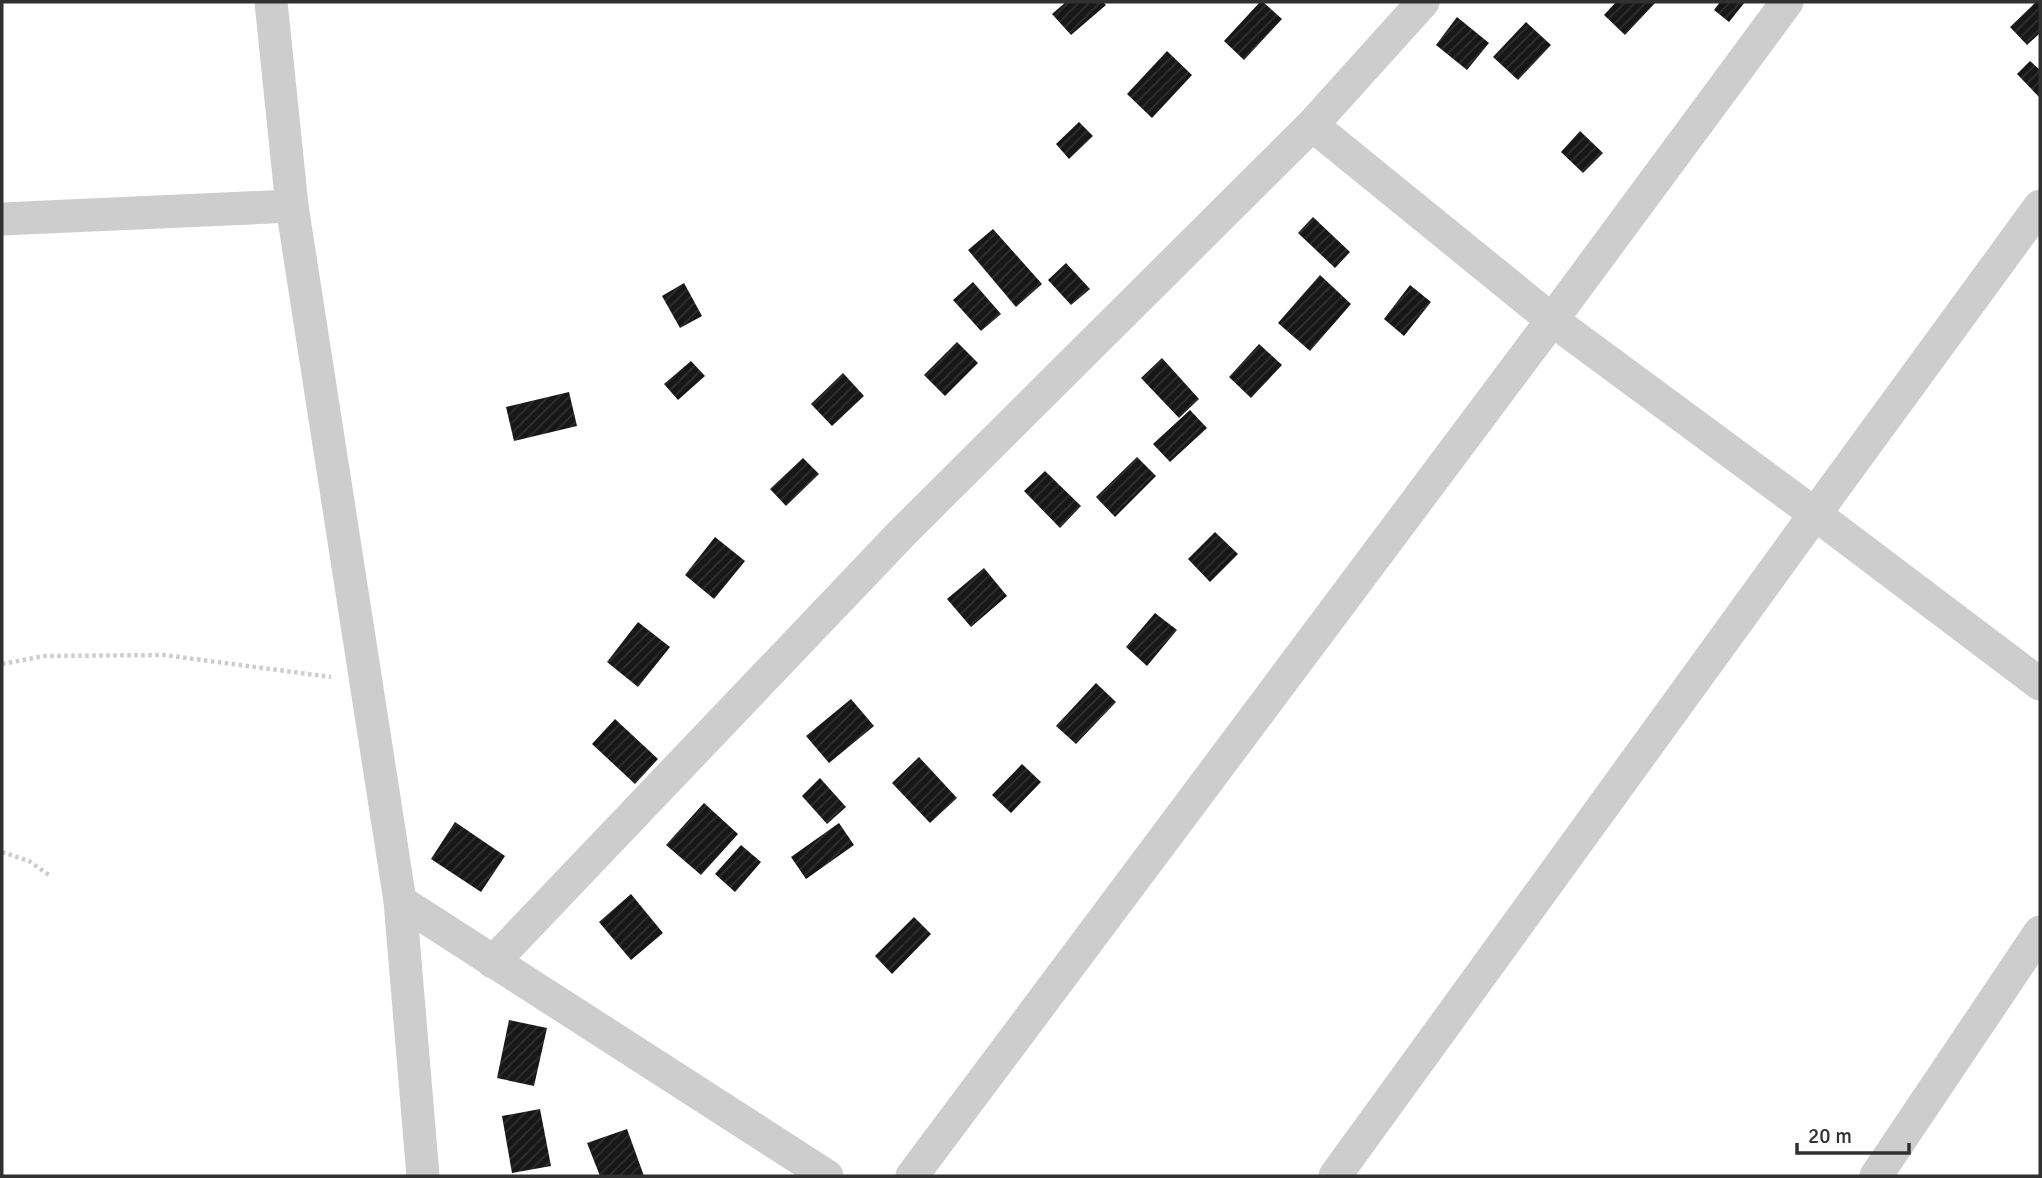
<svg xmlns="http://www.w3.org/2000/svg" width="2042" height="1178" font-family="Signika,sans-serif">
  <defs>
    <pattern id="building-hatch" width="6" height="6" patternUnits="userSpaceOnUse" patternTransform="scale(1.75)"><rect width="6" height="6" fill="#171717"/><path d="M-1 1l2-2M0 6l6-6M5 7l2-2" fill="none" stroke="#303030"/></pattern>
  </defs>
  <rect width="100%" height="100%" fill="#fff"/>
  <g fill="url(#building-hatch)">
    <path d="M1066 2H1103L1106 5 1071 35 1052 14Z"/>
    <path d="M1260 2H1263L1282 19 1244 60 1224 41Z"/>
    <path d="M1616 2H1656L1625 35 1604 15Z"/>
    <path d="M1720 2H1745L1729 22 1714 10Z"/>
    <path d="M2036 2H2040V33L2027 45 2010 27Z"/>
    <path d="M1457 17 1489 43 1467 70 1436 45Z"/>
    <path d="M1526 22 1551 45 1518 80 1493 57Z"/>
    <path d="M1167 51 1192 75 1152 118 1127 94Z"/>
    <path d="M2030 61 2040 70V98L2017 74Z"/>
    <path d="M1079 122 1093 136 1069 159 1056 144Z"/>
    <path d="M1580 131 1603 153 1583 173 1561 152Z"/>
    <path d="M1313 217 1350 252 1335 268 1298 233Z"/>
    <path d="M993 229 1042 284 1016 307 968 250Z"/>
    <path d="M1066 263 1090 289 1071 305 1048 280Z"/>
    <path d="M1320 275 1351 304 1310 351 1278 323Z"/>
    <path d="M973 282 1001 314 981 331 953 300Z"/>
    <path d="M684 283 702 316 680 328 662 296Z"/>
    <path d="M1410 285 1431 302 1404 336 1384 319Z"/>
    <path d="M957 342 978 363 945 396 924 375Z"/>
    <path d="M1259 344 1282 365 1251 398 1229 377Z"/>
    <path d="M1162 358 1199 399 1179 418 1141 378Z"/>
    <path d="M691 361 705 376 678 400 664 384Z"/>
    <path d="M843 373 864 396 832 426 811 404Z"/>
    <path d="M569 392 577 426 514 441 506 407Z"/>
    <path d="M1190 410 1207 428 1170 462 1153 444Z"/>
    <path d="M1137 457 1156 476 1115 517 1096 497Z"/>
    <path d="M803 458 819 474 786 506 770 489Z"/>
    <path d="M1045 471 1081 506 1060 528 1024 491Z"/>
    <path d="M1215 532 1238 554 1210 582 1188 559Z"/>
    <path d="M715 537 745 561 714 599 685 575Z"/>
    <path d="M984 568 1007 596 971 627 947 599Z"/>
    <path d="M1155 613 1177 630 1147 666 1126 647Z"/>
    <path d="M638 622 670 647 638 687 607 662Z"/>
    <path d="M1096 683 1116 702 1076 744 1056 726Z"/>
    <path d="M851 699 874 726 829 763 806 736Z"/>
    <path d="M615 719 658 759 635 784 592 744Z"/>
    <path d="M919 757 957 798 930 823 892 783Z"/>
    <path d="M1022 764 1041 782 1011 813 992 795Z"/>
    <path d="M820 778 846 807 827 824 802 796Z"/>
    <path d="M704 803 738 834 701 875 666 845Z"/>
    <path d="M455 822 505 856 481 892 431 859Z"/>
    <path d="M839 823 854 845 806 879 791 857Z"/>
    <path d="M741 845 761 862 735 892 715 874Z"/>
    <path d="M631 894 663 933 631 960 599 922Z"/>
    <path d="M914 917 931 934 892 974 875 956Z"/>
    <path d="M509 1020 547 1028 534 1086 497 1078Z"/>
    <path d="M540 1109 551 1166 512 1173 502 1116Z"/>
    <path d="M627 1129 644 1176H600L587 1143Z"/>
  </g>
  <g fill="none" stroke-linecap="round" stroke-linejoin="round">
    <g stroke="#cdcdcd" stroke-width="4.5" stroke-dasharray="3.5 3.5" stroke-linecap="butt">
      <path d="M2 664 44 656 164 655 331 677"/>
      <path d="M2 852 29 861 49 875"/>
    </g>
    <g stroke="#cdcdcd" stroke-width="33">
      <path d="M271 2 292 206 400 901 423 1176"/>
      <path d="M2040 206 1815 514 2040 684"/>
      <path d="M2 219 292 206"/>
      <path d="M400 901 827 1176"/>
      <path d="M493 962 902 533 1312 125 1423 2"/>
      <path d="M912 1176 1552 320 1312 125"/>
      <path d="M1335 1176 1815 514 1552 320 1787 2"/>
      <path d="M1876 1176 2040 932"/>
    </g>
  </g>
  <rect width="2042" height="1178" fill="none" stroke="#303030" stroke-width="7"/>
  <path d="M1797 1143v10h112v-10" fill="none" stroke="#303030" stroke-width="3.5"/>
  <text x="1808" y="1143" font-size="21" fill="#303030" stroke="#ffffff" stroke-width="5" paint-order="stroke">20 m</text>
</svg>
